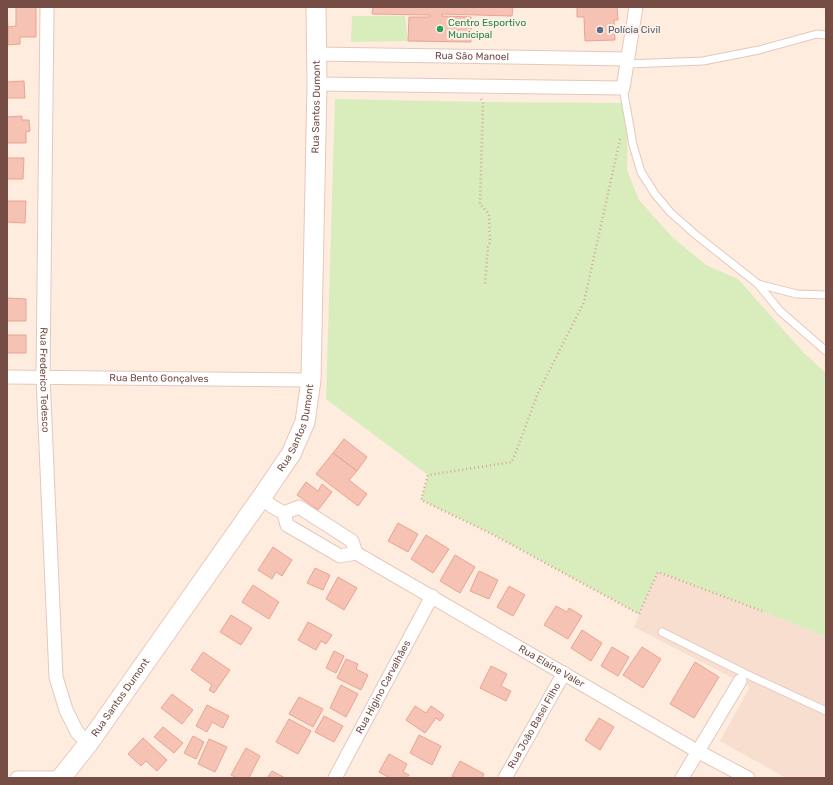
<svg xmlns="http://www.w3.org/2000/svg" width="833" height="785" font-family="Rubik,sans-serif">
  <rect width="100%" height="100%" fill="#feecde"/>
  <path fill="#f8decf" d="M658 572 762 611 826 637V778H786L720 741 750 687 634 627Z"/>
  <g fill="#d8ecbc">
    <path d="M352 16H405L408 41 351 42Z"/>
    <path d="M335 99 483 102 628 103 627 170 639 200 673 238 706 265 738 279 803 352 826 373V637L762 611 658 572 639 614 490 533 421 500 428 475 326 399Z"/>
  </g>
  <g fill="#f5c2b4" stroke="#e9a493">
    <path d="M7 7 8 27V32H7Z"/>
    <path d="M16 7H36V37H20V44L8 45V27L16 26Z"/>
    <path d="M373 7H513L512 16 442 14V16L471 17V42L408 41 409 17H430V15L372 14Z"/>
    <path d="M577 7H617L618 20H614L615 40 585 41 584 17H577Z"/>
    <path d="M24 81 25 98H7V82Z"/>
    <path d="M22 116V120H29L30 131 26 132V143H7V117Z"/>
    <path d="M7 158H24L23 179H7Z"/>
    <path d="M7 201H26L25 223 7 222Z"/>
    <path d="M7 298 26 299V321H7Z"/>
    <rect x="7" y="335" width="19" height="18"/>
    <path d="M344 439 367 457 357 471 333 453Z"/>
    <path d="M333 453 357 471 349 480 367 494 358 506 316 474Z"/>
    <path d="M306 482 318 491 322 484 332 492 318 510 297 495Z"/>
    <path d="M398 523 418 534 408 552 388 541Z"/>
    <path d="M426 535 449 549 433 573 411 559Z"/>
    <path d="M273 547 292 560 282 576 276 572 272 579 258 570Z"/>
    <path d="M455 555 475 567 460 593 440 581Z"/>
    <path d="M315 568 330 575 323 590 307 583Z"/>
    <path d="M479 571 498 580 489 599 470 591Z"/>
    <path d="M338 577 357 588 344 610 326 599Z"/>
    <path d="M253 585 279 602 269 619 242 602Z"/>
    <path d="M509 586 525 595 513 616 497 607Z"/>
    <path d="M556 606 567 612 569 608 582 616 568 639 544 625Z"/>
    <path d="M231 615 252 628 241 645 220 632Z"/>
    <path d="M308 622 332 635 326 644 321 641 316 650 298 640Z"/>
    <path d="M582 630 602 643 591 661 571 648Z"/>
    <path d="M612 647 629 657 618 676 601 666Z"/>
    <path d="M642 647 661 659 643 688 623 675Z"/>
    <path d="M334 651 344 656 336 673 326 668Z"/>
    <path d="M203 652 230 670 214 693 209 690 212 685 191 670Z"/>
    <path d="M346 659 358 664 356 669 368 675 361 690 337 678Z"/>
    <path d="M695 662 719 677 694 718 670 704Z"/>
    <path d="M491 666 507 674 501 686 511 691 506 701 480 688Z"/>
    <path d="M341 685 358 694 346 717 330 708Z"/>
    <path d="M172 694 193 710 182 724 161 708Z"/>
    <path d="M299 697 323 709 313 727 289 714Z"/>
    <path d="M207 705 229 716 223 728 212 722 207 732 196 726Z"/>
    <path d="M415 706 426 713 431 706 444 715 440 721 436 718 425 733 406 720Z"/>
    <path d="M324 716 343 726 334 742 315 732Z"/>
    <path d="M599 718 614 727 600 750 585 740Z"/>
    <path d="M289 719 311 731 298 754 276 742Z"/>
    <path d="M163 727 183 743 174 753 154 737Z"/>
    <path d="M419 735 441 746 432 765 410 753Z"/>
    <path d="M193 736 204 742 196 759 184 753Z"/>
    <path d="M143 738 167 760 157 771 146 761 141 766 128 754Z"/>
    <path d="M209 739 227 747 215 772 198 764Z"/>
    <path d="M246 748 260 756 249 778H237L231 775Z"/>
    <path d="M389 754 407 764 403 772 409 775 407 778H390L379 772Z"/>
    <path d="M460 761 484 774 482 778H456L452 776Z"/>
    <path d="M272 771 285 778H267Z"/>
  </g>
  <g fill="none" stroke-linecap="round" stroke-linejoin="round">
    <g stroke="#e4c8bd" stroke-width="9">
      <g id="lane">
        <path d="M628 64 703 61 759 50 817 34 826 35"/>
        <path d="M623 88 633 145 641 172 655 194 670 212 696 235 758 284 797 294 826 295"/>
        <path d="M758 284 780 311 826 351"/>
        <path d="M662 632 744 673 826 711"/>
      </g>
    </g>
    <g stroke="#e4c8bd" stroke-width="15">
      <g id="street">
        <path id="s1" d="M47 7 43 377 56 677 66 710 77 732 88 744"/>
        <path id="s2" d="M317 54 627 59"/>
        <path d="M317 84 623 88 636 7"/>
        <path id="s3" d="M7 377 311 380"/>
        <path d="M261 498 273 507 284 513 299 507 352 541 356 553"/>
        <path id="s4" d="M284 513 287 525 340 556 356 553 697 751 748 778"/>
        <path d="M17 778H61"/>
        <path id="s5" d="M335 778 432 596"/>
        <path id="s6" d="M505 778 564 673"/>
        <path d="M682 778 740 681"/>
      </g>
    </g>
    <g stroke="#eac7b9" stroke-width="21">
      <g id="secondary">
        <path id="s7" d="M61 778 88 744 261 498 291 454 305 422 311 380 317 84 316 7"/>
      </g>
    </g>
    <g stroke="#d9a597" stroke-width="2.5" stroke-dasharray="1 3" stroke-linecap="butt">
      <path d="M481 99 483 102 480 204 489 214 490 242 488 247 485 284"/>
      <path d="M620 139 584 302 538 393 512 462 428 475 421 500 490 533 639 614 658 572 762 611"/>
    </g>
    <use href="#lane" stroke="#fff" stroke-width="7"/>
    <use href="#street" stroke="#fff" stroke-width="13"/>
    <use href="#secondary" stroke="#fff" stroke-width="19"/>
  </g>
  <circle fill="#2e9e5b" stroke="#fff0e6" stroke-width="1.5" cx="440" cy="29" r="4"/>
  <circle fill="#5c6f8a" stroke="#fff0e6" stroke-width="1.5" cx="600" cy="30" r="4"/>
  <g text-anchor="middle" dominant-baseline="central" stroke-width="4" stroke-linejoin="round" paint-order="stroke">
    <g font-size="10" fill="#27864d" stroke="#fff0e6" text-anchor="start">
      <text x="448" y="23">Centro Esportivo<tspan x="448" dy="12">Municipal</tspan></text>
    </g>
    <g font-size="10" fill="#4e5e75" stroke="#fff0e6" text-anchor="start">
      <text x="608" y="30">Polícia Civil</text>
    </g>
    <g font-size="10" fill="#754d45" stroke="#fff0e6">
      <text stroke="none"><textPath href="#s2" startOffset="155">Rua São Manoel</textPath></text>
      <text stroke="none"><textPath href="#s7" startOffset="748">Rua Santos Dumont</textPath></text>
      <text stroke="none"><textPath href="#s3" startOffset="152">Rua Bento Gonçalves</textPath></text>
      <text stroke="none"><textPath href="#s1" startOffset="373">Rua Frederico Tedesco</textPath></text>
      <text stroke="none"><textPath href="#s7" startOffset="424">Rua Santos Dumont</textPath></text>
      <text stroke="none"><textPath href="#s4" startOffset="316">Rua Elaine Valer</textPath></text>
      <text stroke="none"><textPath href="#s5" startOffset="103">Rua Higino Carvalhães</textPath></text>
      <text stroke="none"><textPath href="#s7" startOffset="100">Rua Santos Dumont</textPath></text>
      <text stroke="none"><textPath href="#s6" startOffset="60">Rua João Basei Filho</textPath></text>
    </g>
  </g>
  <rect width="833" height="785" fill="none" stroke="#754d45" stroke-width="16"/>
</svg>
